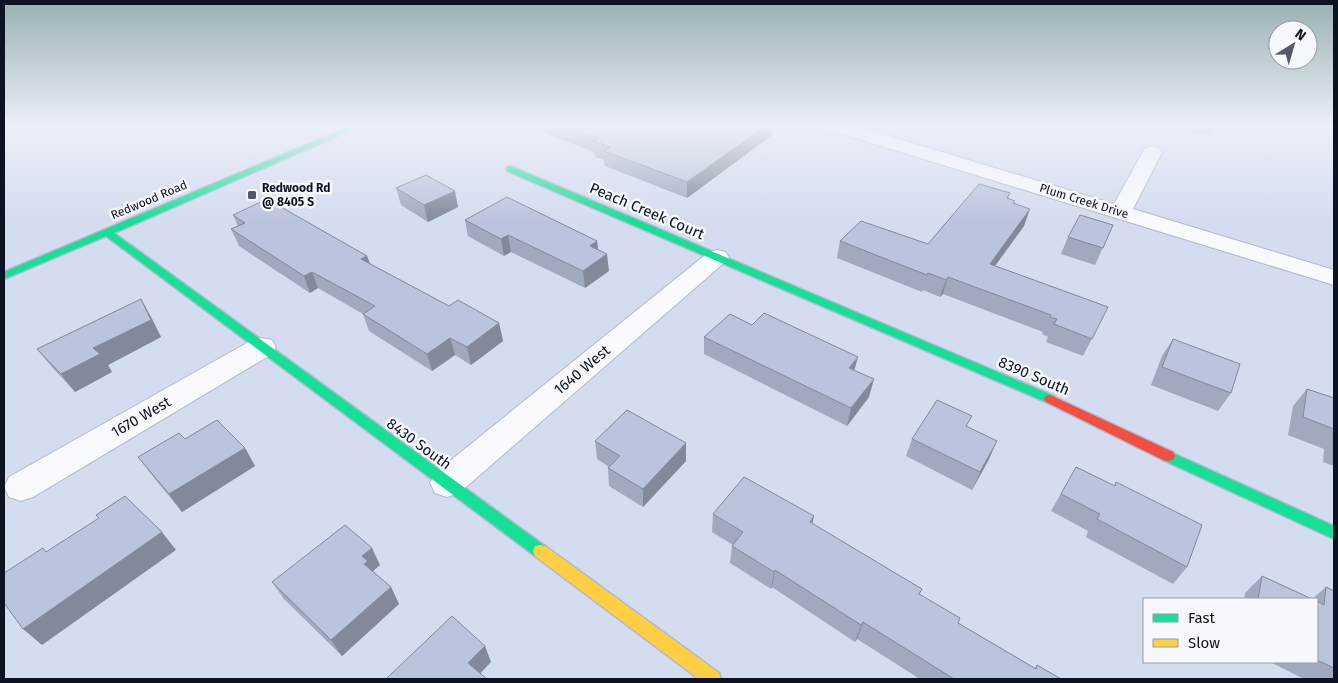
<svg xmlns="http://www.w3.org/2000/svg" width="1338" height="683" font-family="'Fira Sans',sans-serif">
  <rect width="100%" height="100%" fill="#d4dcef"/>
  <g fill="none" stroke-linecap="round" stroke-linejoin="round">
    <g stroke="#b2b9ca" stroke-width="2">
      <g id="street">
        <path d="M824 125H853L1114 204 1145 148 1152 146 1159 148 1162 152 1133 209 1334 270V285L826 129Z"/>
        <path d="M717 250 725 252 729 257 725 262 459 493 447 497 435 493 430 483 435 473 709 252Z"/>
        <path d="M262 338 272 340 276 347 272 354 33 497 21 501 9 497 4 487 9 477 252 340Z"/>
      </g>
    </g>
    <g stroke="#b2b9ca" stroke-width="3">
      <g id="fast">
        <path d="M353 125H363L114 233 545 546 547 551 545 556 540 557 535 556 106 236 4 279V272Z"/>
        <path d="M510 166 1054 396 1056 399 1054 402H1046L507 171V167Z"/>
        <path d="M1168 451 1334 526V539L1163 460 1161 456 1163 452Z"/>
      </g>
    </g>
    <g stroke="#b2b9ca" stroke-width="3">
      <path id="slow" d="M540 545 545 546 719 673 721 679H699L535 556 533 551 535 546Z"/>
    </g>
    <g stroke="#b2b9ca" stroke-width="3">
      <path id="jam" d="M1050 395 1173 452 1175 456 1173 460 1168 461 1163 460 1046 402 1044 399 1046 396Z"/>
    </g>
    <use href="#street" fill="#f9fafd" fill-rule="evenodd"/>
    <use href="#fast" fill="#16e098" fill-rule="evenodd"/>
    <use href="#slow" fill="#ffcf43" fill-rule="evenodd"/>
    <use href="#jam" fill="#f24e42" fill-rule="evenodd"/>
  </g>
  <g fill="#a1a9be">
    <path d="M525 125H773L772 135 687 198 605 166 604 160 595 157 594 152Z"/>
    <path d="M1170 125H1216L1208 134H1201Z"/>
    <path d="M396 188 458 207 428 222 401 205Z"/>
    <path d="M1010 193 1008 199 1015 201 1014 204 1024 226 995 266 1108 307 1083 356 1046 342 1048 337 1042 334 1043 332 943 294 940 297 923 290 922 292 837 258 840 241 928 244Z"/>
    <path d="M233 215 367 256 370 264 449 306 499 323 503 341 471 365 455 355 432 371 369 331 363 314 318 288 310 293 239 246 231 229 238 226Z"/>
    <path d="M465 220 597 241 598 249 609 271 585 288 511 252 504 256 468 236Z"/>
    <path d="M1113 225 1095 265 1061 254 1068 237Z"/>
    <path d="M151 317 161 337 108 365 112 372 75 392 51 366 37 349Z"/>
    <path d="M752 325 854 371 869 397 847 426 704 354V337Z"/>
    <path d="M1173 339 1231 393 1218 411 1151 385 1162 356Z"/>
    <path d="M1307 389 1334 398V466L1323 462 1324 449 1288 435 1293 406Z"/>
    <path d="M968 427 989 459 972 490 906 456 912 439Z"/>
    <path d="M185 439 245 448 255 466 182 512 151 474 138 457Z"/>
    <path d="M595 441 686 461 643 507 609 486 608 468 609 467 597 459Z"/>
    <path d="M1076 467 1114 486 1116 482 1187 567 1173 584 1086 537 1088 531 1051 511Z"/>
    <path d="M713 514 814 516 812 524 922 589 919 595 958 623 1035 668 1037 665 1061 679H920L857 639 855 642 772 587 771 589 730 563 732 546 733 545 712 532Z"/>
    <path d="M380 565 373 571 391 587 399 604 342 656 284 599 272 582Z"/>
    <path d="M1262 576 1312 599 1326 587 1334 591V679H1304L1270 662H1317V599H1244L1245 593Z"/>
  </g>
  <g fill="#83899b">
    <path d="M767 125H773L772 135 687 198V182Z"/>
    <path d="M1212 125H1216L1208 134Z"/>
    <path d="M455 191 458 207 428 222 424 205Z"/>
    <path d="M1030 209 1024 226 984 281 990 264Z"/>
    <path d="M508 235 511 252 504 256 501 239Z"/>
    <path d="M597 241 599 258 590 246Z"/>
    <path d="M607 254 609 271 585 288 583 271Z"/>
    <path d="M367 256 373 272 361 259Z"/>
    <path d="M312 272 318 288 310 293 304 276Z"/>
    <path d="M948 277 943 294 940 297 946 280Z"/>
    <path d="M141 299 151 317 161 337 108 365 112 372 75 392 61 374 93 348Z"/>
    <path d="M499 323 503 341 471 365 467 347Z"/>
    <path d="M450 338 455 355 432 371 427 354Z"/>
    <path d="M858 357 853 375 849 368Z"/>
    <path d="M874 379 869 397 847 426 851 408Z"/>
    <path d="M997 441 989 459 972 490 980 472Z"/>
    <path d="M686 443V461L643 507V489Z"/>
    <path d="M245 448 255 466 182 512 169 494Z"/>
    <path d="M814 516 810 534V522Z"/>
    <path d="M162 532 176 550 42 645 23 629Z"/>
    <path d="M372 548 380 565 373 571 377 578 364 564 362 556Z"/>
    <path d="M775 570 772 587 771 589 774 572Z"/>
    <path d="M391 587 399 604 342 656 331 640Z"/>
    <path d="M863 622 857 639 855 642 861 625Z"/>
    <path d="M485 646 491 662 475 679 468 663Z"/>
  </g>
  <g fill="#bbc4dd" stroke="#83899b">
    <path d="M563 125H767L687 182 604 151 610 147 594 141 599 138Z"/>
    <path d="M426 175 455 191 424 205 396 188Z"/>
    <path d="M979 184 1010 193 1007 198 1015 201 1013 203 1030 209 990 264 1108 307 1092 339 1054 324 1057 319 1050 317 1051 315 948 277 946 280 928 273 927 275 840 241 861 221 928 244Z"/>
    <path d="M507 197 597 241 590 246 607 254 583 271 508 235 501 239 465 220Z"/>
    <path d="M267 199 367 256 361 259 449 306 458 300 499 323 467 347 450 338 427 354 363 314 375 306 312 272 304 276 231 229 245 223 233 215Z"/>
    <path d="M1080 215 1113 225 1103 248 1068 237Z"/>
    <path d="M141 299 151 320 93 348 100 354 61 374 37 349Z"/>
    <path d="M764 313 858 357 849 368 874 379 851 408 704 337 730 314 752 325Z"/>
    <path d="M1173 339 1240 364 1231 393 1162 367Z"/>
    <path d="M1307 389 1334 398V429L1303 417Z"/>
    <path d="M937 400 972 416 966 426 997 441 980 472 912 439Z"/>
    <path d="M627 410 686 443 643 489 608 468 620 456 595 441Z"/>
    <path d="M217 420 245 448 169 494 138 457 179 433 185 439Z"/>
    <path d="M1076 467 1115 486 1116 482 1202 525 1187 567 1097 519 1100 514 1061 494Z"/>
    <path d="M744 477 814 516 810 522 922 589 919 594 960 618 958 623 1036 669 1037 665 1061 679H954L863 622 861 625 775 570 774 572 732 546 743 532 713 514Z"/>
    <path d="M125 496 162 532 23 629 4 603V573L43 548 46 552 99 518 96 515Z"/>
    <path d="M345 525 372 548 362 556 368 561 364 564 391 587 331 640 272 582Z"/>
    <path d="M1262 576 1312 599H1258Z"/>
    <path d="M1326 587 1334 591V668L1317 660V601L1324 605Z"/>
    <path d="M452 616 485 646 468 663 487 679H386Z"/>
  </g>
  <linearGradient id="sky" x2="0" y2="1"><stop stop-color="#99b0b2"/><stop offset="0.57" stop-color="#eceff8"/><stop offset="1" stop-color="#eceff8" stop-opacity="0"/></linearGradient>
  <rect width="1338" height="221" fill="url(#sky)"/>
  <rect fill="#53596a" stroke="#f6f8fd" stroke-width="2" x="247" y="190" width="10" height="10" rx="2.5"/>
  <g text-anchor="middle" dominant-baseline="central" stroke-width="5" stroke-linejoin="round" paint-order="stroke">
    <g font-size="12" font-weight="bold" fill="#0d1322" stroke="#f6f8fd" text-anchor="start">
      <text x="262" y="188">Redwood Rd<tspan x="262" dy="14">@ 8405 S</tspan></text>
    </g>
    <g font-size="12" fill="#0d1322" stroke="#f6f8fd">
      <text transform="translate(149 200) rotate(-23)">Redwood Road</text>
      <text transform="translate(1084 201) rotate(17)">Plum Creek Drive</text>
    </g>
    <g font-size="15" fill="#0d1322" stroke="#f6f8fd">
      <text transform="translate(647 211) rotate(23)">Peach Creek Court</text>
      <text transform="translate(582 370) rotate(-40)">1640 West</text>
      <text transform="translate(1034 376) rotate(23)">8390 South</text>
      <text transform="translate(141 417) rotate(-30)">1670 West</text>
      <text transform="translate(419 444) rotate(36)">8430 South</text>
    </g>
  </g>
  <rect width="1338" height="683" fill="none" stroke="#0d1322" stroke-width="10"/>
  <rect x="1143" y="598" width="175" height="65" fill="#f6f8fd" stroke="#999ca5"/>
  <rect x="1153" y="614" width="25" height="8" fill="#16e098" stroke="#999ca5"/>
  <text x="1188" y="623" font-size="15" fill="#0d1322">Fast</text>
  <rect x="1153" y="639" width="25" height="8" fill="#ffcf43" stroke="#999ca5"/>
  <text x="1188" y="648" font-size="15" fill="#0d1322">Slow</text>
  <g transform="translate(1293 45) rotate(37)"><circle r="24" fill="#f6f8fd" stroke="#999ca5"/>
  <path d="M0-4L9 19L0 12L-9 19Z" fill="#53596a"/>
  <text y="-8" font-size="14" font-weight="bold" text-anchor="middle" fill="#0d1322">N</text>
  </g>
</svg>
